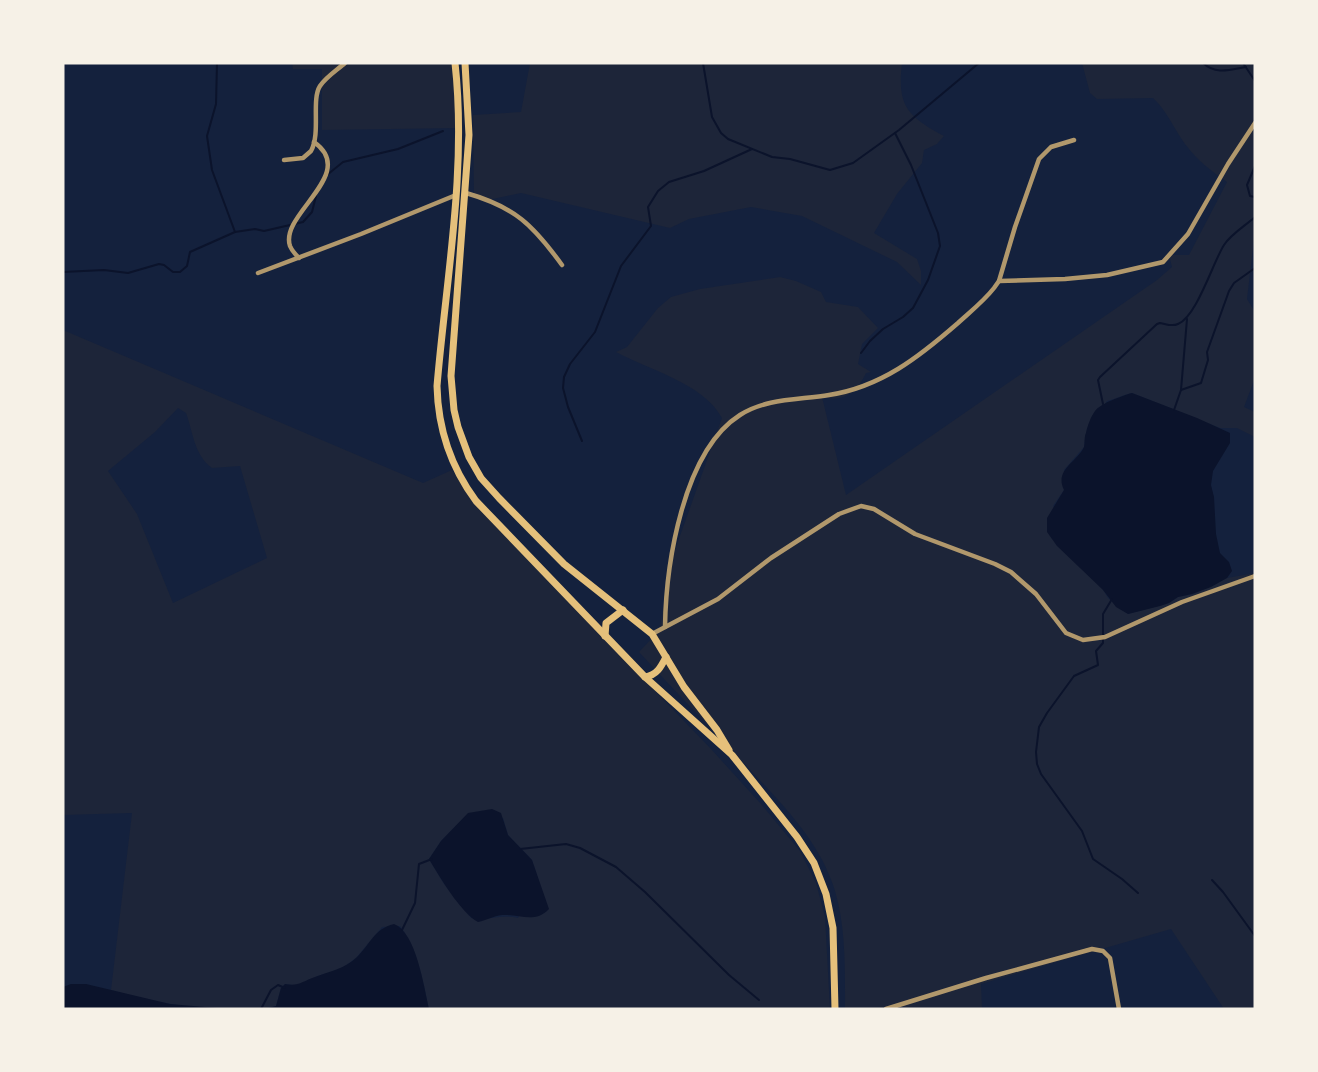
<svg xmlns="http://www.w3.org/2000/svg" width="1318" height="1072" font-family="'Asap Condensed',sans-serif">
  <rect width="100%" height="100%" fill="#14213d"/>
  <g fill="#1d2539" fill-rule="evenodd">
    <path d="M292 63H454L459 128 322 130V69H293Z"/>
    <path d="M530 63H902C897 106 907 116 944 136L937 144 924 150 922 163 897 194 874 233 917 259 921 271V285L897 262 802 216 751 207 689 219 670 228 521 193 488 200 474 197 473 115 521 112Z"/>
    <path d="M1082 63H1255V231L1247 299 1255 312V378L1244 407 1255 412V437L1237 428H1220L1132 393C1123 395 1116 399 1107 401L1086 433 1084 447 1064 470V490L1053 506 1108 598 1128 614 1169 603 1178 597 1193 594 1227 578 1255 573V1009H1224L1171 929 981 984 982 1009H845C845 970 846 928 835 891 821 844 785 807 752 772 715 731 676 693 639 652L656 634 660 627 670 564 722 418C703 383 649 370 616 352L627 347 658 308 671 297 700 289 780 277 796 281 821 292 826 302 858 307 878 328 862 344 858 364 871 372 866 373C857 392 844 403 822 397L846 495 1157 280 1172 267 1169 255H1189L1227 182C1211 171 1197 160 1185 144 1174 129 1167 111 1153 98L1097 99 1090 93Z"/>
    <path d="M63 330 423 483 452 470 474 503 711 749 761 804 800 851 816 883 825 917 830 1009H429C423 981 418 950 400 926L382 927 356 958 341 969 315 977 299 986 285 984 281 988 276 1006C229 1018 157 1003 111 990L132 813 63 815ZM178 408 186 413C193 432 194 455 212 468L240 466 267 558 173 603 137 514 108 471 155 432ZM503 818 508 835 532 860 538 879 518 918C500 914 488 921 471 918L444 884 429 859 441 841 462 820Z"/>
  </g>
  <g fill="#0b132b">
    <path d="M1132 393 1197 418 1230 433V443L1213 471 1211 485 1214 497 1216 534 1220 553 1229 562 1232 571 1227 578 1211 587 1192 594 1178 597 1169 603 1160 606 1128 614 1116 607 1103 590 1057 546 1047 532V518L1064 490C1054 470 1077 462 1084 447 1085 443 1084 437 1086 433 1087 427 1091 416 1095 411 1101 403 1122 396 1132 393Z"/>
    <path d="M492 809 501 813 508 835 532 860 549 909C535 924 519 914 502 915 493 916 487 920 478 922 461 913 439 876 429 859L441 841 468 813Z"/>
    <path d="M394 924C416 932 424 987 429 1009H265L276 1006 281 988 285 984C298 987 303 981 315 977 330 971 345 969 357 957 371 943 374 929 394 924Z"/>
    <path d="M71 984H86L170 1004 228 1009H63V987Z"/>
  </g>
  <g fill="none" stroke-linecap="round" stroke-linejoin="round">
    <g stroke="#0b132b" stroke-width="2">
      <path d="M217 63 216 104 207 136 212 170 235 232"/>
      <path d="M703 63 712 117 721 133 728 139 772 157 790 159 830 170 853 163 899 130 979 63"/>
      <path d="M1203 63C1216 75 1229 70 1246 67"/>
      <path d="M1243 63 1255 81"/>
      <path d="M1255 166 1247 185 1250 196 1255 197"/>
      <path d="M327 175 343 162 398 149 443 131"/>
      <path d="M63 272 104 270 128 273 159 264 164 265 173 272H180L187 266 190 252 235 232 255 229 264 231 303 222 312 212 316 196"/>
      <path d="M861 353 870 341 883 329 903 317 913 308 928 280 940 246 938 233 911 165 895 133"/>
      <path d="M1181 390 1201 383 1208 360 1207 352 1229 291 1234 283 1255 268"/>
      <path d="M1103 404 1098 380 1100 377 1157 324 1160 323C1167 324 1171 327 1178 324 1197 316 1213 262 1224 245 1231 234 1245 226 1255 217"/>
      <path d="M1174 410 1181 390 1187 319"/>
      <path d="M582 441 568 407 563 388 564 377 570 364 595 332 621 266 651 226 648 207 658 191 669 182 704 171 752 149"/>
      <path d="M1112 599 1103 614V643L1096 651 1098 665 1074 676 1047 713 1039 727 1036 752 1037 764 1041 774 1082 831 1093 859 1122 879 1138 893"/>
      <path d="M520 849 566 844 580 848 616 867 645 892 729 975 759 1000"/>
      <path d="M1212 880 1223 892 1255 936"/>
      <path d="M402 930 415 903 419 864 432 859"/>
      <path d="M261 1009 271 990 278 985 285 988"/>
    </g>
    <g stroke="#b1986c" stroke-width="4.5">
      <path d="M284 160 303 158 311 151C321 133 311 100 320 86 326 77 337 70 345 63"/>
      <path d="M466 193C515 207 533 225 562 265"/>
      <path d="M299 258C295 254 292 251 290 246 279 214 359 174 314 142"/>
      <path d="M258 273 361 234 456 195"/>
      <path d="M999 281 1065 279 1107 275 1163 262 1188 234 1228 164 1255 123"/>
      <path d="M665 627C666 564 683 451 740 415 766 398 800 400 829 395 881 387 919 357 958 323 970 312 984 301 994 288L999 281 1015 227 1039 159 1051 147 1074 140"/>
      <path d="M652 634 718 599 771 558 839 514 861 506 874 509 915 534 995 564 1011 572 1036 594 1066 633 1083 640 1105 637 1182 602 1255 576"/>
      <path d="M886 1009 986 978 1092 949 1103 951 1110 958 1119 1009"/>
    </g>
    <g stroke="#e5c07b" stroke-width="7">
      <path d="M455 63C467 170 446 279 437 386 438 429 450 466 476 501L645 677 732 755 797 837 814 863 826 894 833 928 835 1009"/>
      <path d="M465 63 469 135 451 376 454 410 458 427 469 457 481 478 499 498 564 564 652 634 684 687 717 730 729 750"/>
      <path d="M605 636 606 623 623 610"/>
      <path d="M645 677C657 675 661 667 666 657"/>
    </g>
  </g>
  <rect width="1318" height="1072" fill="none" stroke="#f6f1e7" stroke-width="129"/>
</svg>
